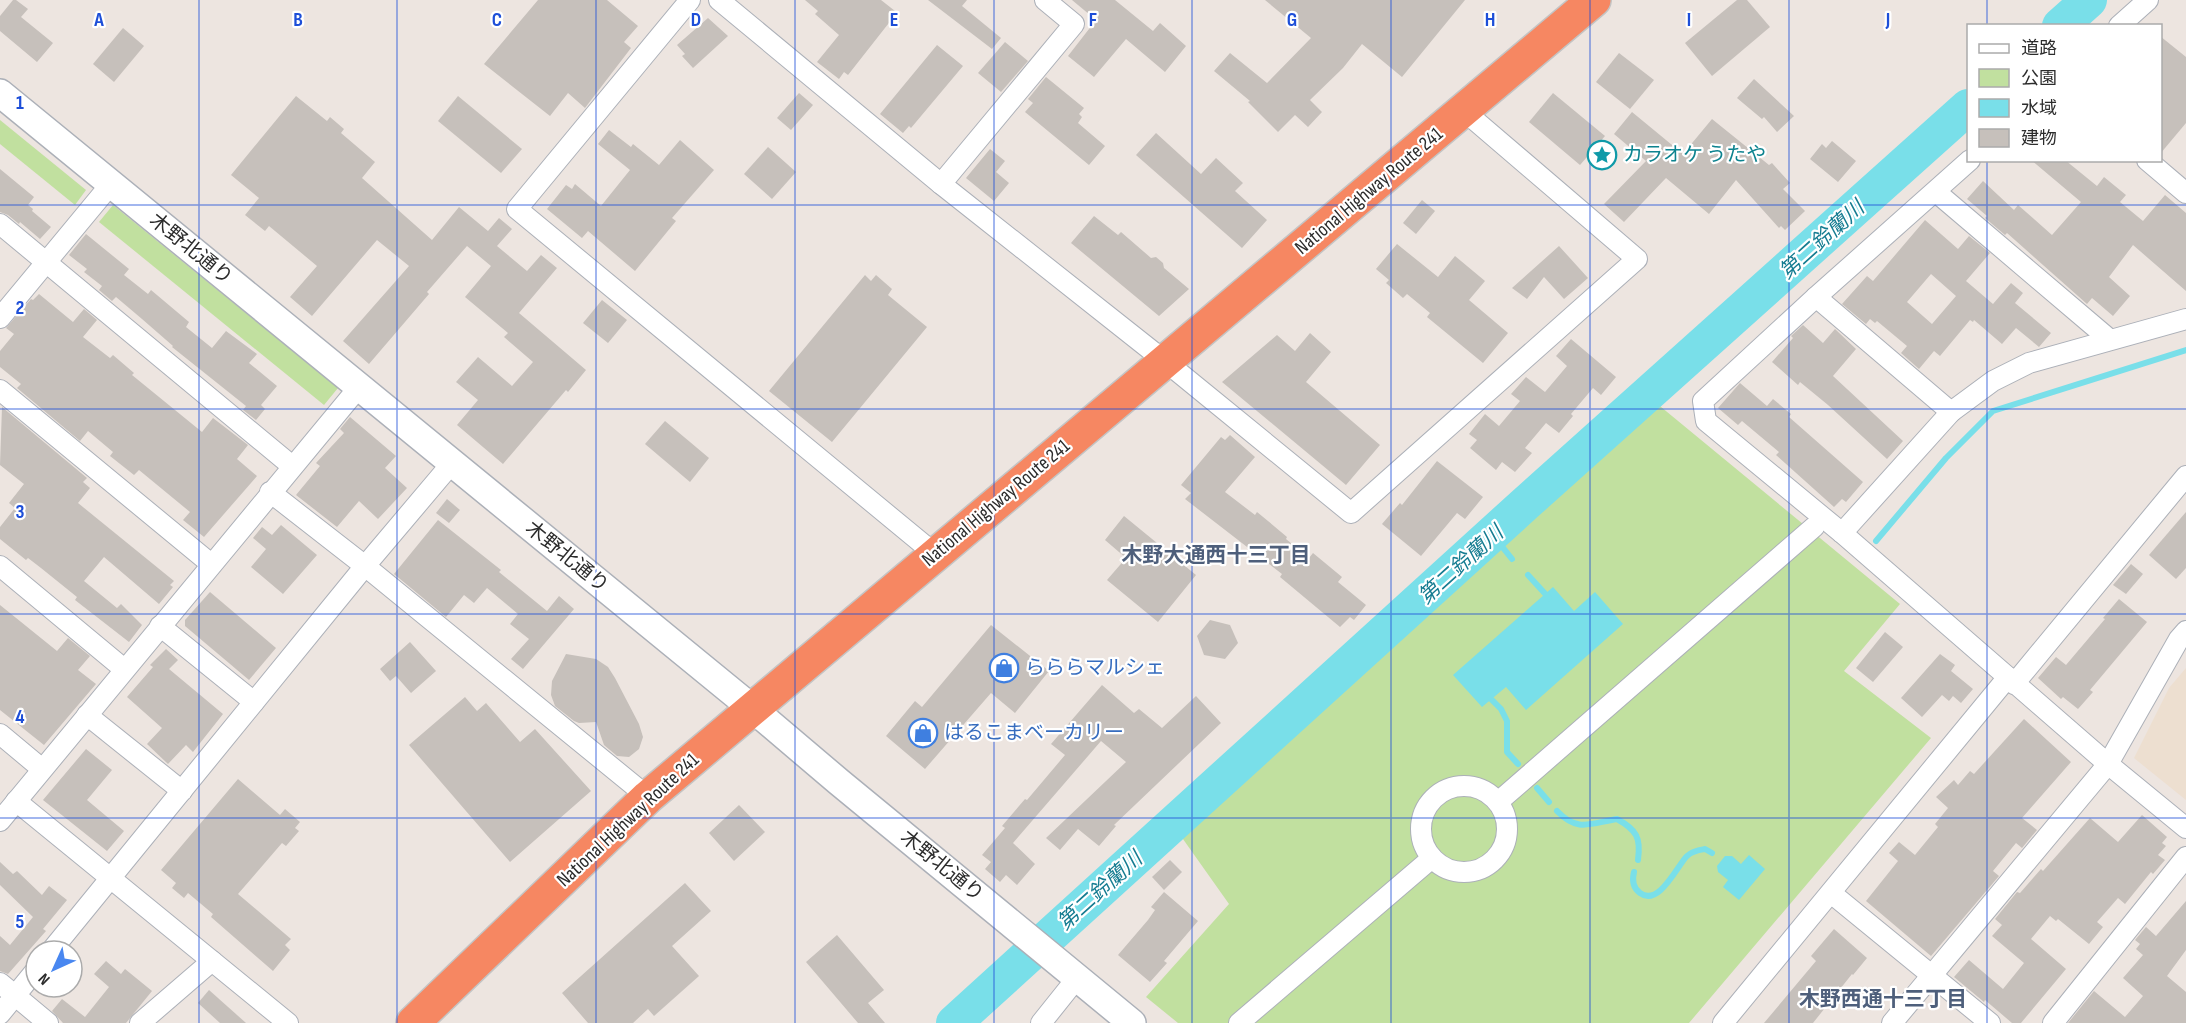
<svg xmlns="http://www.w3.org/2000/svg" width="2186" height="1023" font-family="'Sofia Sans Condensed','Noto Sans JP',sans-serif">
  <rect width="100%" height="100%" fill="#ede5e0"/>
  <path fill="#eddfd0" d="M2186 668V800L2134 758 2169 688Z"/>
  <g fill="#c1e09f">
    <path d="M0 120 86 190 75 205 0 144Z"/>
    <path d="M113 205 338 388 324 405 99 222Z"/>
    <path d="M1655 402 1900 604 1844 671 1931 738 1689 1023H1178L1146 997 1229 904 1178 832Z"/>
  </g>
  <g fill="#79dfe9">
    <path d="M1553 587 1574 611 1595 592 1623 624 1526 710 1506 687 1482 707 1453 675Z"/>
    <path d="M1749 855 1765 869 1739 900 1723 887 1728 880 1718 872 1717 866 1725 856H1732L1741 864Z"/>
  </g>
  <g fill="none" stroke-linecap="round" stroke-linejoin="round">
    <g stroke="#79dfe9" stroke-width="6">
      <path d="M1492 534 1512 559"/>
      <path d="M1876 541 1946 458 1993 411 2186 350"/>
      <path d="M1528 575 1549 598"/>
      <path d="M1487 695 1501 709 1507 721V752L1518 764"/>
      <path d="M1537 788 1549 802"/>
      <path d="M1557 811C1578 833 1591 823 1617 819 1637 830 1641 838 1638 860"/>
      <path d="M1634 872C1632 880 1633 888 1640 893 1659 907 1677 866 1687 856 1692 851 1699 850 1705 849L1712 853"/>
    </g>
    <g stroke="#79dfe9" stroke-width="36">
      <path d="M2060 26 2089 0"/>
      <path d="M954 1023 1525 504 1968 107"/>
    </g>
  </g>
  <g fill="#c6c0bb" fill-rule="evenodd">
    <path d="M13 0H16L28 9 21 17 53 43 37 62 0 31V16Z"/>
    <path d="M538 0H607L638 26 624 42 631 48 585 108 568 93 550 116 484 64Z"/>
    <path d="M805 0H881L895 11 890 17 892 19 848 75 844 72 839 79 817 62 839 35 815 14 818 11Z"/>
    <path d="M928 0H967L962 6 1001 38 992 49Z"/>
    <path d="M1072 0H1115L1153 31 1160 23 1186 46 1165 72 1126 39 1094 77 1068 56 1096 20Z"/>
    <path d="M1265 0H1465L1402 77 1362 44 1343 68 1310 100 1322 112 1308 127 1295 115 1278 132 1248 102 1250 101 1214 71 1230 53 1267 83 1311 38Z"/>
    <path d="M1737 0H1747L1770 27 1712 76 1685 43Z"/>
    <path d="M708 18 728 36 693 68 682 56 685 54 677 45Z"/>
    <path d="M123 28 144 46 114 82 93 64Z"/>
    <path d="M2160 36 2186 57V123L2160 154Z"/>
    <path d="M1005 42 1028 61 1001 92 978 73Z"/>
    <path d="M937 45 963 66 911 128 909 126 903 133 880 114Z"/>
    <path d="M1619 53 1654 80 1630 109 1596 82Z"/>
    <path d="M1046 77 1084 108 1079 114 1082 117 1078 123 1105 146 1089 165 1025 112 1033 103 1028 99Z"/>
    <path d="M1754 79 1794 116 1777 132 1764 117 1762 119 1737 98Z"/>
    <path d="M799 93 813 105 791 130 777 118Z"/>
    <path d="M1553 93 1605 136 1580 165 1529 122Z"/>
    <path d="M296 96 327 121 330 117 344 129 341 133 375 162 362 178 432 240 459 207 488 231 499 218 512 229 497 246 527 271 541 255 557 268 519 313 586 370 568 392 566 390 503 464 457 425 478 400 456 382 478 357 512 386 533 362 504 337 508 333 465 297 491 266 467 246 427 292 429 294 369 364 343 341 409 266 377 240 312 316 290 297 317 266 269 226 265 231 245 215 259 198 231 175Z"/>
    <path d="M458 96 522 149 501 173 438 121Z"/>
    <path d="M1632 112 1683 154 1712 119 1769 165 1772 163 1790 183 1783 189 1805 211 1785 230 1781 226 1779 228 1736 180 1709 214 1666 178 1624 222 1604 204 1646 161 1614 134Z"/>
    <path d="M609 130 631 147 633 144 659 165 680 140 714 170 672 218 676 221 635 271 588 231 582 238 547 209 566 185 572 189 575 184 601 206 630 170 598 144Z"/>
    <path d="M1156 133 1201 174 1216 158 1243 183 1235 191 1267 220 1242 248 1136 155Z"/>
    <path d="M1832 141 1856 161 1838 182 1810 159 1822 144 1826 148Z"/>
    <path d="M768 147 796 172 772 199 744 174Z"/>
    <path d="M990 149 1005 161 996 172 1009 183 994 201 966 178Z"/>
    <path d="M2031 160H2065L2097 186 2104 177 2126 195 2120 202 2143 221 2165 195 2186 213V291L2133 245 2109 277 2130 296 2113 316 2092 298 2087 304 2007 233 2005 235 1985 218 1987 216 1967 199 1983 181 2014 210 2018 205 2052 235 2081 202Z"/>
    <path d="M0 169 34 197 28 205 33 209 32 211 51 227 40 239 20 222 19 224 8 215 0 212Z"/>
    <path d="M1422 200 1435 211 1416 234 1403 223Z"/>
    <path d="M1094 216 1118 235 1121 232 1151 258 1156 257 1163 263 1164 268 1189 289 1159 316 1071 243Z"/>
    <path d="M1925 220 1958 249 1969 236 1990 253 1966 281 1993 304 2011 283 2023 293 2015 303 2051 333 2039 347 2016 328 2002 344 1974 320 1973 322 1970 320 1940 356 1934 351 1919 369 1901 353 1907 346 1877 321 1875 323 1870 319 1866 324 1842 304 1867 276 1873 281ZM1931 274 1956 296 1932 324 1907 302Z"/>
    <path d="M86 234 129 269 124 275 148 294 151 290 189 322 186 327 212 348 226 331 257 354 249 363 277 386 261 405 265 409 256 420 243 410 246 406 172 347 173 346 142 319 116 297 112 301 99 290 102 286 84 272 87 269 69 255Z"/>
    <path d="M1397 244 1438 277 1455 256 1485 281 1469 300 1508 333 1483 363 1427 317 1430 313 1407 294 1403 298 1386 283 1389 280 1376 269Z"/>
    <path d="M1559 246 1588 278 1564 299 1544 277 1527 299 1512 288Z"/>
    <path d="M865 275 871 281 876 275 892 289 888 295 927 327 832 442 769 391Z"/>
    <path d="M39 294 73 322 84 309 97 320 83 337 110 358 113 355 134 373 132 375 202 432 213 418 248 445 237 459 257 476 204 537 183 520 190 512 139 470 134 475 110 456 113 452 88 431 80 441 17 388 21 384 0 367V351L14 334 6 328 31 299 33 300Z"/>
    <path d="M602 300 627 320 608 343 583 323Z"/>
    <path d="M1803 325 1823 343 1835 329 1856 349 1833 376 1903 441 1887 459 1828 405 1800 382 1798 385 1772 362 1793 338 1791 336Z"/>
    <path d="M1310 333 1331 352 1306 382 1380 445 1346 485 1222 382 1277 335 1295 351Z"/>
    <path d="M1571 339 1616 377 1601 395 1593 388 1571 414 1573 416 1559 433 1546 423 1525 448 1532 453 1515 472 1502 462 1496 470 1470 448 1477 440 1469 434 1485 414 1499 426 1520 401 1511 394 1526 377 1545 392 1567 366 1556 356Z"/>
    <path d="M1740 383 1767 406 1773 399 1791 414 1789 417 1863 482 1846 502 1842 499 1834 507 1776 455 1779 452 1742 421 1738 425 1718 408Z"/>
    <path d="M2 407 87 478 83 482 90 488 78 503 174 581 170 585 173 587 159 604 104 557 84 581 117 608 121 604 142 625 129 642 75 600 77 597 41 568 28 558 26 560 0 539V527L15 508 9 503 24 484 0 465Z"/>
    <path d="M350 417 396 456 385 468 407 488 378 519 359 501 337 527 296 495 320 466 316 463 344 433 340 429Z"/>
    <path d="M665 421 709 458 690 482 645 444Z"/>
    <path d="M1230 435 1255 457 1225 492 1255 515 1257 512 1268 521 1287 537 1286 539 1309 558 1313 553 1342 577 1338 582 1366 605 1354 620 1350 617 1340 627 1280 577 1282 574 1185 499 1191 493 1181 485 1221 437 1225 440Z"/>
    <path d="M1437 461 1483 497 1465 519 1457 513 1421 556 1382 524 1400 503 1402 505Z"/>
    <path d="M447 499 460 510 449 523 436 513Z"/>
    <path d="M2186 512V568L2176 579 2149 555Z"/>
    <path d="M1124 516 1196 575 1158 622 1107 580 1126 558 1105 540Z"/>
    <path d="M438 520 501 570 499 572 547 611 559 596 574 609 523 669 511 659 529 639 510 624 518 614 487 588 474 603 464 595 446 617 394 574Z"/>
    <path d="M281 525 317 555 283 594 251 567 266 549 253 538 262 527 272 535Z"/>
    <path d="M2131 564 2143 574 2126 594 2113 585Z"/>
    <path d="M210 592 276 648 249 680 185 626V620Z"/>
    <path d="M2119 599 2147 622 2090 690 2093 692 2078 709 2063 697 2061 699 2038 678 2056 657 2066 665 2105 619 2103 618Z"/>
    <path d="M0 605 57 651 68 638 90 656 78 670 96 684 44 745 0 710Z"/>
    <path d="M1210 620 1230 625 1238 643 1225 659 1204 655 1197 636Z"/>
    <path d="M991 625 1049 671 1015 713 991 693 925 769 886 736 915 701 922 707Z"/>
    <path d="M1885 632 1903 647 1873 682 1856 668Z"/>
    <path d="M410 642 436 671 411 693 396 676 390 681 380 669Z"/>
    <path d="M166 649 178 660 169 669 223 714 193 752 186 745 168 764 147 744 162 728 127 697 153 667 150 665Z"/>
    <path d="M566 654 596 659 608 667 615 678 639 724 643 737 639 749 629 757 617 756 604 745 596 722 579 723 574 721 555 706 551 695 552 681Z"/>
    <path d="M1940 654 1955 665 1951 671 1973 689 1961 703 1953 696 1949 701 1942 695 1922 717 1901 698Z"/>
    <path d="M1102 685 1134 713 1139 709 1162 728 1196 696 1221 723 1114 825 1116 826 1099 846 1078 829 1060 850 1046 838 1126 762 1101 741 1013 843 1035 864 1017 885 1006 875 1000 882 985 869 991 862 982 855 1005 828 1002 826 1025 799 1027 800 1065 755 1051 744Z"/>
    <path d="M465 697 477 711 486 703 520 742 535 729 591 791 510 862 409 745Z"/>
    <path d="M2024 719 2071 762 2022 818 2037 830 2022 848 2016 843 1993 871 1999 876 1931 956 1866 901 1898 861 1889 853 1899 842 1915 855 1938 827 1935 824 1948 808 1936 797 1954 780 1958 785 1970 771 1974 774Z"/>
    <path d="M86 749 112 770 87 800 124 831 107 851 43 800Z"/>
    <path d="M238 779 280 815 285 809 300 822 295 828 299 831 286 846 282 843 238 894 291 939 285 945 290 950 273 971 211 917 213 914 188 893 184 898 172 888 176 883 161 870Z"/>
    <path d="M739 805 765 832 734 861 709 833Z"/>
    <path d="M2142 815 2167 837 2162 843 2166 846 2158 855 2165 860 2153 874 2151 872 2125 904 2118 898 2097 922 2103 927 2089 944 2058 919 2056 921 2050 916 2031 939 2066 969 2021 1023H2012L1985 1000 1984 1002 1954 977 1969 960 2003 989 2024 963 1992 936 2002 925 1995 919 2017 892 2020 893 2041 869 2043 871 2090 818 2118 842Z"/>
    <path d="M1170 860 1182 872 1164 890 1152 877Z"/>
    <path d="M0 862 13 874 17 871 42 895 49 886 67 900 43 929 46 931 8 974 0 971V936L10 945 33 917 0 885Z"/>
    <path d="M685 883 711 911 672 946 699 976 654 1016 648 1009 633 1023H588L562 993Z"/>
    <path d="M1164 892 1198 921 1164 961 1167 963 1150 982 1118 955 1148 920 1155 910 1151 907Z"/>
    <path d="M2186 901V950L2167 976 2186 992V1023H2068L2094 991 2125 1017 2143 996 2123 978 2143 955 2136 949 2140 944 2135 940 2146 927 2156 936Z"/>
    <path d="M1834 929 1867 958 1853 975 1852 974 1813 1023H1764L1816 961 1811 956Z"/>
    <path d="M837 935 884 990 868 1003 885 1023H858L806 962Z"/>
    <path d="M106 961 121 974 125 969 152 991 126 1023H63L52 1011 62 999 85 1017 109 987 94 974Z"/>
    <path d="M209 990 246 1023H220L198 1003Z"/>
  </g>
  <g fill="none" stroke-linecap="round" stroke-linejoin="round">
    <g stroke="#acb0b8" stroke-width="22">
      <g id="street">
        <path d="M690 0 517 209 935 554"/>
        <path d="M719 0 941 184 1166 362 1351 513 1637 259 1464 111"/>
        <path d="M2119 26 2148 0"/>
        <path d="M1970 160 1816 297 1703 401 1706 421 1842 533 2108 764 2186 828"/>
        <path d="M2147 160 2186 193"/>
        <path d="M941 184 1074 24 1045 0"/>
        <path d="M1936 192 2109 339"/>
        <path d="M0 224 292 466"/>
        <path d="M1816 297 1951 412"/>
        <path d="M0 318 111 184"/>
        <path d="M0 390 211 564"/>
        <path d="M270 492 365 566 648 797"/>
        <path d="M1842 533 1951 412 1993 381 2029 363 2186 319"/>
        <path d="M0 566 124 669"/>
        <path d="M160 626 254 702"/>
        <path d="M2014 684 2186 476"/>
        <path d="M87 715 182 791"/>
        <path d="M0 734 42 769"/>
        <circle cx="1464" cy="829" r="43"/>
        <path d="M16 801 288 1023"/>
        <path d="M1498 802 1814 527"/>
        <path d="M0 821 359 387"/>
        <path d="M1831 893 1990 1023"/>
        <path d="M51 951 365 566 452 463"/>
        <path d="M0 983 48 1023"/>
        <path d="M0 1014 36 970"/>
        <path d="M140 1023 212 961"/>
        <path d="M1041 1023 1077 978"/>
        <path d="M1239 1023 1432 858"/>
        <path d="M1723 1023 2008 677"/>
        <path d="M1892 1023 2108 764 2179 639 2186 631"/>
        <path d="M2053 1023 2186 857"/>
      </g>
    </g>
    <g stroke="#acb0b8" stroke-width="30">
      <path id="secondary" d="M0 93 753 709 839 782 1132 1023"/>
    </g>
    <g stroke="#c4c4c4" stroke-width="36">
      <path id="highway" d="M413 1023 648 797 1594 0"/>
    </g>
    <use href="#street" stroke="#fff" stroke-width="20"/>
    <use href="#secondary" stroke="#fff" stroke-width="27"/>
    <use href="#highway" stroke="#f68762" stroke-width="33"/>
  </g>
  <path fill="none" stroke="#1d4ed8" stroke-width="1.5" stroke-opacity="0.55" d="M199 0V1023M397 0V1023M596 0V1023M795 0V1023M994 0V1023M1192 0V1023M1391 0V1023M1590 0V1023M1789 0V1023M1987 0V26M1987 160V1023M0 205H2186M0 409H2186M0 614H2186M0 818H2186"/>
  <defs>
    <g id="sight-ring" transform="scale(1.5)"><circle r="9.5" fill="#fff" stroke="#0f9aa8" stroke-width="1.5"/><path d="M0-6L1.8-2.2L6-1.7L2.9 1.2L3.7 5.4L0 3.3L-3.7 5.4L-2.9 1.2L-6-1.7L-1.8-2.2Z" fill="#0f9aa8"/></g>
    <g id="shop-ring" transform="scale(1.5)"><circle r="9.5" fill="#fff" stroke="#3f7fe0" stroke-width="1.5"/><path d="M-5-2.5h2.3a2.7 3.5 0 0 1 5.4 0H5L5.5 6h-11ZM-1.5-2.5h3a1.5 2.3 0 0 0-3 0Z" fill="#3f7fe0"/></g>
  </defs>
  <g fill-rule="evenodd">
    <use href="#sight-ring" x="1602" y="155"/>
    <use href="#shop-ring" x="1004" y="668"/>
    <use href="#shop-ring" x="923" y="733"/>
  </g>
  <g text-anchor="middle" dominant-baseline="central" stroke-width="4.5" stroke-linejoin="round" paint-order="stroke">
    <g font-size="20" fill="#0d838f" stroke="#fff" text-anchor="start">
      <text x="1623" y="155">カラオケ うたや</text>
    </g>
    <g font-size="20" fill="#2c2c2c" stroke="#fff">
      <text transform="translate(1369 191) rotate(-40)">National Highway Route 241</text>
      <text transform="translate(191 249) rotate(39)">木野北通り</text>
      <text transform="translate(996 503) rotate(-40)">National Highway Route 241</text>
      <text transform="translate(567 557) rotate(39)">木野北通り</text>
      <text transform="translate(628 820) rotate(-43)">National Highway Route 241</text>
      <text transform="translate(942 866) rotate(39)">木野北通り</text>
    </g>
    <g font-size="20" fill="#366cbe" stroke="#fff" text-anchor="start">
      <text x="1025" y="668">らららマルシェ</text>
      <text x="944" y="733">はるこまベーカリー</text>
    </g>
    <g font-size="21" font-style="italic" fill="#157c91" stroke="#fff">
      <text transform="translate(1822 240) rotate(-42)">第二鈴蘭川</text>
      <text transform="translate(1461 565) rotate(-42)">第二鈴蘭川</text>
      <text transform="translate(1100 891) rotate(-42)">第二鈴蘭川</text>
    </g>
    <g font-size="21" font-weight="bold" fill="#4e5f7b" stroke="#fff">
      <text x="1216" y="555">木野大通西十三丁目</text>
      <text x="1883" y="999">木野西通十三丁目</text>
    </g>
  </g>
  <g font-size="20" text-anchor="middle" font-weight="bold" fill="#1d4ed8" stroke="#fff" stroke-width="4.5" stroke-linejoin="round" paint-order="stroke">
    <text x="99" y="26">A</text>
    <text x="298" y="26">B</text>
    <text x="497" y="26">C</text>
    <text x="696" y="26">D</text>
    <text x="894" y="26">E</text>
    <text x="1093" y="26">F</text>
    <text x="1292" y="26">G</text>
    <text x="1490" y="26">H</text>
    <text x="1689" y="26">I</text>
    <text x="1888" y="26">J</text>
    <text x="20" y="109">1</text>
    <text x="20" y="314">2</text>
    <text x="20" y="518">3</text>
    <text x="20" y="723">4</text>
    <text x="20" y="928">5</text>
  </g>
  <rect x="1967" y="24" width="195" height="138" fill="#ffffff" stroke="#ababab" stroke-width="1.5"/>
  <rect x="1979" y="44" width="30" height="9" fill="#ffffff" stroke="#ababab" stroke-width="1.5"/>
  <text x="2021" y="54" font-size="18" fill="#2c2c2c">道路</text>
  <rect x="1979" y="69" width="30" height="18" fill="#c1e09f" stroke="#ababab" stroke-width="1.5"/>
  <text x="2021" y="84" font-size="18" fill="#2c2c2c">公園</text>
  <rect x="1979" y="99" width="30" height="18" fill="#79dfe9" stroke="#ababab" stroke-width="1.5"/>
  <text x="2021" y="114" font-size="18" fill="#2c2c2c">水域</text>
  <rect x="1979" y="129" width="30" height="18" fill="#c6c0bb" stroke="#ababab" stroke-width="1.5"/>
  <text x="2021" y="144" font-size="18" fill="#2c2c2c">建物</text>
  <g transform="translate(54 969) rotate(225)"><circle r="28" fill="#ffffff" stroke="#ababab" stroke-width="1.5"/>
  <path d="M0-4.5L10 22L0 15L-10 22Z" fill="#4987f0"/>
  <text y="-9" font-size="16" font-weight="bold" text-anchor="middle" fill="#2c2c2c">N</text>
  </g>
</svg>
